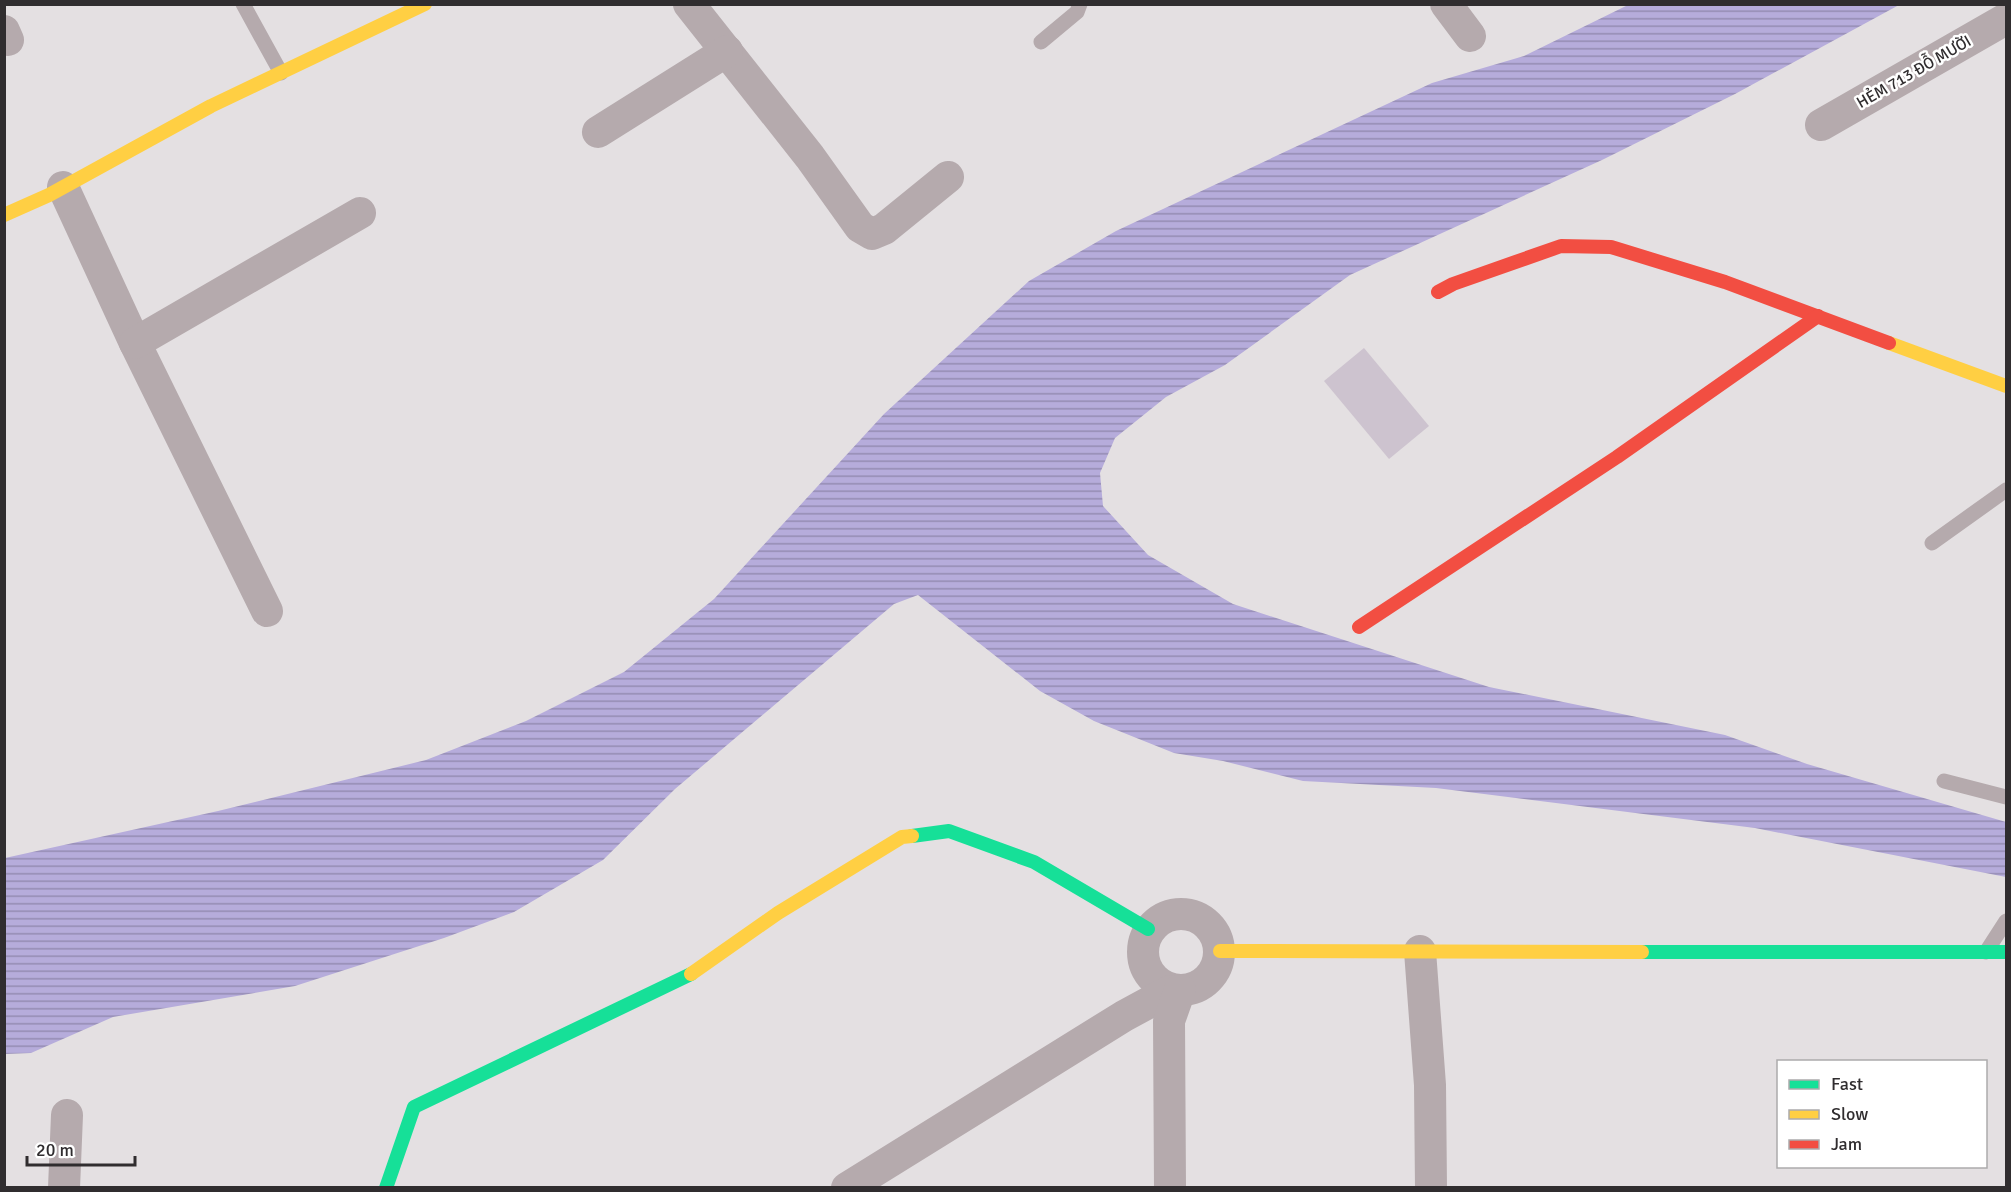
<svg xmlns="http://www.w3.org/2000/svg" width="2011" height="1192" font-family="Signika,sans-serif">
  <defs>
    <pattern id="water-rules" width="6" height="5" patternUnits="userSpaceOnUse" patternTransform="scale(1.5)"><rect width="6" height="5" fill="#b6acdb"/><path d="M0 2.5h6" fill="none" stroke="#948cb2"/></pattern>
  </defs>
  <rect width="100%" height="100%" fill="#e4e0e2"/>
  <path fill="url(#water-rules)" d="M1630 4 1899 5 1735 94 1602 160 1350 275 1225 365 1166 397 1115 438 1100 473 1103 506 1148 555 1233 604 1489 687 1725 735 1807 764 2006 822V877L1755 828 1436 788 1303 781 1223 761 1174 753 1094 721 1040 691 918 595 894 604 675 789 603 860 514 912 444 938 295 986 113 1017 31 1053 5 1054V858L218 811 426 760 526 721 624 672 714 599 884 414 1029 281 1116 231 1432 83 1524 56Z"/>
  <path fill="#cdc3cf" d="M1364 348 1429 426 1389 459 1324 381Z"/>
  <g fill="none" stroke-linecap="round" stroke-linejoin="round">
    <g stroke="#b5aaad" stroke-width="15">
      <path d="M243 4 281 73"/>
      <path d="M1041 42 1077 12 1080 4"/>
      <path d="M1932 543 2006 490"/>
      <path d="M1944 781 2006 797"/>
      <path d="M1986 952 2006 921"/>
    </g>
    <g stroke="#b5aaad" stroke-width="32">
      <path d="M689 4 810 157 860 227 872 234 884 229 948 177"/>
      <path d="M1446 4 1470 36"/>
      <path d="M4 31 8 40"/>
      <path d="M1821 125 2006 19"/>
      <path d="M598 132 727 51"/>
      <path d="M63 187 135 343 267 611"/>
      <path d="M135 343 360 213"/>
      <circle cx="1181" cy="952" r="38"/>
      <path d="M1420 951 1430 1085 1431 1188"/>
      <path d="M64 1188 67 1115"/>
      <path d="M847 1188 1124 1016 1170 991"/>
      <path d="M1170 1188 1169 1021 1180 990"/>
    </g>
    <g stroke="#16e098" stroke-width="14">
      <path d="M912 836 949 831 1034 862 1148 929"/>
      <path d="M1642 952H2006"/>
      <path d="M386 1188 414 1107 691 974"/>
    </g>
    <g stroke="#ffcf43" stroke-width="14">
      <path d="M4 215 49 195 211 106 425 4"/>
      <path d="M1889 343 2006 386"/>
      <path d="M1220 951 1642 952"/>
      <path d="M691 974 778 913 902 837 912 836"/>
    </g>
    <g stroke="#f24e42" stroke-width="14">
      <path d="M1438 292 1453 284 1561 246 1611 247 1725 282 1889 343"/>
      <path d="M1359 627 1617 457 1818 316"/>
    </g>
  </g>
  <g text-anchor="middle" dominant-baseline="central" stroke-width="5" stroke-linejoin="round" paint-order="stroke">
    <g font-size="16" fill="#302d2f" stroke="#fff">
      <text transform="translate(1914 72) rotate(-30)">HẺM 713 ĐỖ MƯỜI</text>
    </g>
  </g>
  <rect width="2011" height="1192" fill="none" stroke="#302d2f" stroke-width="12"/>
  <rect x="1777" y="1060" width="210" height="108" fill="#ffffff" stroke="#acabac" stroke-width="1.5"/>
  <rect x="1789" y="1080" width="30" height="9" fill="#16e098" stroke="#acabac" stroke-width="1.5"/>
  <text x="1831" y="1090" font-size="18" fill="#302d2f">Fast</text>
  <rect x="1789" y="1110" width="30" height="9" fill="#ffcf43" stroke="#acabac" stroke-width="1.5"/>
  <text x="1831" y="1120" font-size="18" fill="#302d2f">Slow</text>
  <rect x="1789" y="1140" width="30" height="9" fill="#f24e42" stroke="#acabac" stroke-width="1.5"/>
  <text x="1831" y="1150" font-size="18" fill="#302d2f">Jam</text>
  <path d="M27 1156v9h108v-9" fill="none" stroke="#302d2f" stroke-width="3"/>
  <text x="36" y="1156" font-size="18" fill="#302d2f" stroke="#ffffff" stroke-width="4.5" paint-order="stroke">20 m</text>
</svg>
